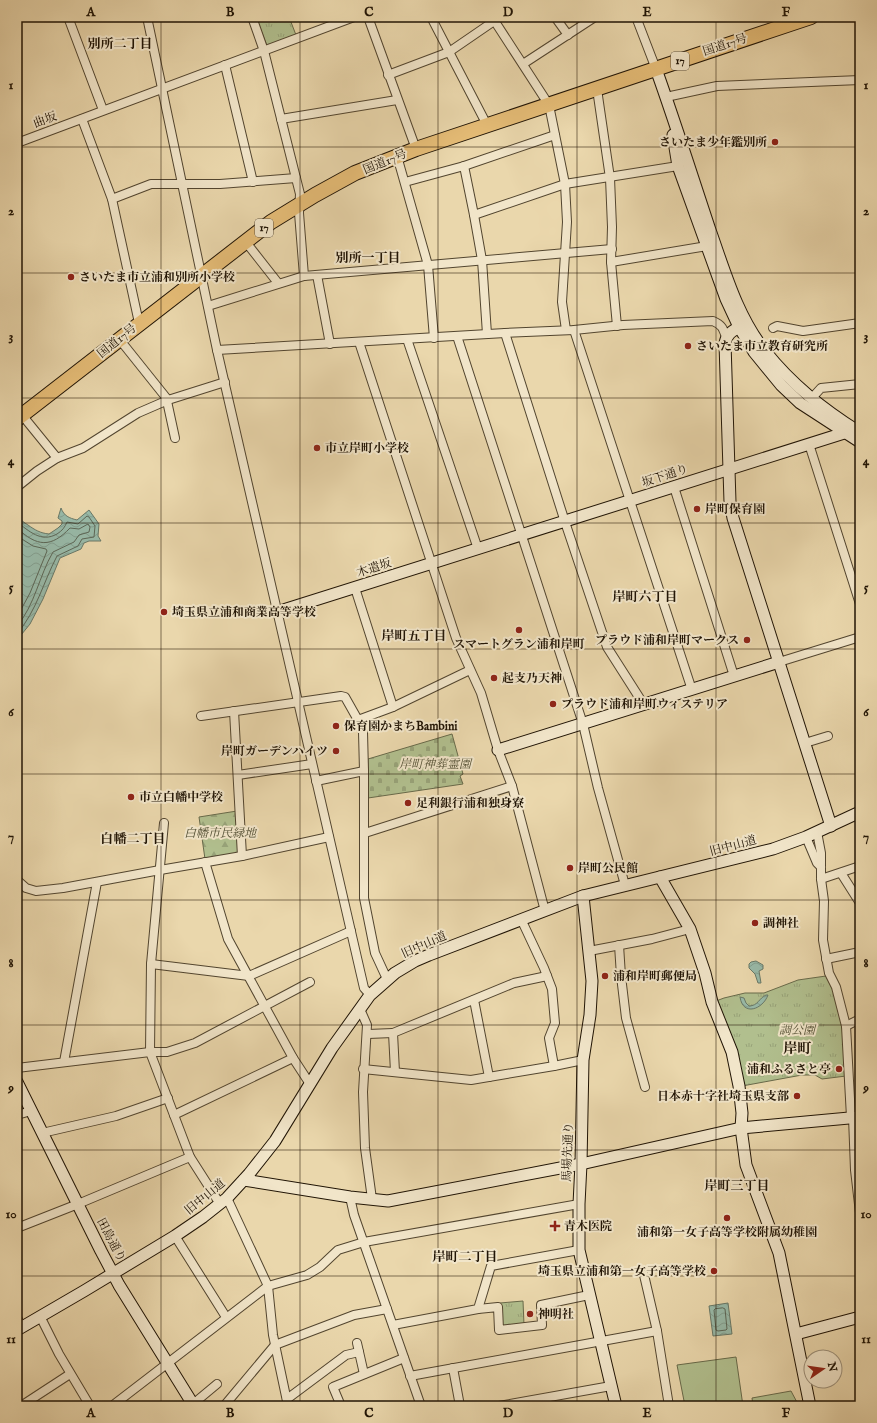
<svg xmlns="http://www.w3.org/2000/svg" width="877" height="1423" font-family="'IM FELL English','Noto Serif JP',serif">
  <defs>
    <pattern id="grass-tufts" width="24" height="20" patternUnits="userSpaceOnUse"><rect width="24" height="20" fill="#b1bf8e"/><path d="M3 7l-1-3M5 7V3M7 7l1-3M15 17l-1-3M17 17v-4M19 17l1-3" fill="none" stroke="#98a379"/></pattern>
    <pattern id="forest-firs" width="22" height="20" patternUnits="userSpaceOnUse"><rect width="22" height="20" fill="#b1bf8e"/><path d="M5 1l3.5 6h-7zM16 11l3.5 6h-7z" fill="#98a379"/></pattern>
    <pattern id="cemetery-stones" width="16" height="16" patternUnits="userSpaceOnUse"><rect width="16" height="16" fill="#b1bf8e"/><path d="M2 7V4a2 2 0 0 1 4 0v3zM10 15v-3a2 2 0 0 1 4 0v3z" fill="#98a379"/></pattern>
    <pattern id="water-waves" width="16" height="10" patternUnits="userSpaceOnUse"><rect width="16" height="10" fill="#98baa9"/><path d="M0 5q4-4 8 0t8 0" fill="none" stroke="#839f90"/></pattern>
  </defs>
  <rect width="100%" height="100%" fill="#ead7ac"/>
  <filter id="stains"><feTurbulence type="fractalNoise" baseFrequency=".005" numOctaves="4"/><feColorMatrix values="0 0 0 0 .2 0 0 0 0 .09 0 0 0 0 .02 0 0 0 .5 -.17"/></filter>
  <radialGradient id="worn" r=".72"><stop offset=".6" stop-color="#630" stop-opacity="0"/><stop offset="1" stop-color="#630" stop-opacity=".3"/></radialGradient>
  <g fill="url(#grass-tufts)" stroke="#686a4a">
    <path d="M256 17H289L296 35 267 46Z"/>
    <path d="M826 976C844 1009 844 1040 846 1076L822 1079 815 1075H802L742 1086 736 1047 716 1001 724 998 745 993H764L798 980Z"/>
    <path d="M523 1301 524 1325 500 1328V1303Z"/>
  </g>
  <path fill="url(#forest-firs)" stroke="#686a4a" d="M237 811 239 854 205 859 199 817Z"/>
  <path fill="url(#cemetery-stones)" stroke="#686a4a" d="M452 734 463 774 460 776 463 784 368 798V759Z"/>
  <g fill="#b1bf8e" stroke="#686a4a">
    <path d="M736 1357 743 1406H685L677 1365Z"/>
    <path d="M791 1391 799 1406H753L752 1398Z"/>
  </g>
  <g fill="url(#water-waves)" stroke="#687867">
    <path d="M61 508C64 516 69 518 77 520L89 510 99 524 98 536 101 541H89L84 543 81 549 60 558 43 599 30 624 17 640V518C21 519 24 523 28 525 35 530 40 533 49 534L58 528 62 524V521L58 518Z"/>
    <path d="M756 961 763 965V969L759 971 761 983H758L755 974 749 968V964L751 962Z"/>
    <path d="M766 995H768C763 1009 743 1017 740 997L744 998 746 1003 749 1006C758 1006 759 998 766 995Z"/>
    <path d="M728 1303 732 1334 713 1336 709 1306Z"/>
  </g>
  <g fill="none" stroke-linecap="round" stroke-linejoin="round">
    <g stroke="#5c6757" stroke-width="1">
      <path d="M17 522C29 531 41 543 57 534 62 531 65 527 67 522L78 524 87 516 89 517 95 526 94 537 82 539 78 546 57 556C43 583 37 610 17 634"/>
      <path d="M17 528C37 547 51 548 70 528L79 529 88 524 90 527 89 532 79 535 74 542 53 552C39 576 35 605 17 626"/>
      <path d="M17 536 33 546 46 549 47 551 30 593 17 617"/>
      <path d="M723 1308 725 1309 727 1329 726 1330 718 1331 716 1330 714 1310 715 1309Z"/>
    </g>
    <g stroke="#52452f" stroke-width="10">
      <g id="street">
        <path d="M68 17 103 110"/>
        <path d="M147 17 217 350 364 988 370 995"/>
        <path d="M252 17 264 51 300 194 299 213 304 276"/>
        <path d="M368 17 416 149"/>
        <path d="M431 17 487 125"/>
        <path d="M492 17 549 105 565 184 567 222 562 302 566 330"/>
        <path d="M555 17 568 35"/>
        <path d="M636 17 656 69"/>
        <path d="M523 64 595 17"/>
        <path d="M225 65 253 182"/>
        <path d="M388 75 449 52 500 17"/>
        <path d="M597 89 610 178 612 227 611 262 617 326"/>
        <path d="M666 97 717 86 860 80"/>
        <path d="M82 119 112 199 139 323"/>
        <path d="M281 119 397 100"/>
        <path d="M17 143 354 17"/>
        <path d="M397 156 428 265 434 338"/>
        <path d="M464 166 474 215 482 260 487 334"/>
        <path d="M405 182 464 166 555 135"/>
        <path d="M112 199 151 184H220L296 178"/>
        <path d="M474 215 565 184 678 166"/>
        <path d="M245 241 278 283"/>
        <path d="M611 262 707 246"/>
        <path d="M317 275 330 344"/>
        <path d="M208 306 304 276 612 249"/>
        <path d="M773 328 777 326 803 331 860 323"/>
        <path d="M574 330 692 690"/>
        <path d="M505 333 565 522 607 647 644 705"/>
        <path d="M457 336 583 724 598 788 625 885"/>
        <path d="M407 339 478 549"/>
        <path d="M120 340 168 400"/>
        <path d="M359 342 456 638 481 693 498 750 512 786 545 911"/>
        <path d="M217 350 505 333 574 330 623 325 713 321C722 325 723 328 726 337"/>
        <path d="M811 399 821 388 860 384"/>
        <path d="M167 401 175 438"/>
        <path d="M22 415 57 458"/>
        <path d="M809 444 860 604"/>
        <path d="M17 487 37 471 57 458 83 448 138 413 168 400 225 382"/>
        <path d="M674 487 734 676"/>
        <path d="M355 588 393 707"/>
        <path d="M779 662 860 637"/>
        <path d="M234 711 242 856"/>
        <path d="M201 716 341 696 345 697 358 720 363 732 364 771V898L375 953 387 979"/>
        <path d="M358 720 393 707 470 670"/>
        <path d="M805 743 828 736"/>
        <path d="M238 775 312 764"/>
        <path d="M316 781 364 771"/>
        <path d="M164 823 151 964 150 1052 190 1157 220 1204"/>
        <path d="M817 832 821 853V879L824 901 823 940 829 973 836 987 846 1026 851 1117"/>
        <path d="M365 833 512 786"/>
        <path d="M806 837 817 863 821 867"/>
        <path d="M205 862 228 939 293 1058 310 1084"/>
        <path d="M841 873 860 903"/>
        <path d="M821 879 857 867 860 865"/>
        <path d="M17 880 26 888 36 891 63 888 160 870 242 856 329 837"/>
        <path d="M521 919 544 968 552 989 555 1023 549 1038 554 1066"/>
        <path d="M619 945 621 976 626 1018 645 1087"/>
        <path d="M589 951 652 939 690 929"/>
        <path d="M826 959 860 952"/>
        <path d="M151 964 249 976 351 931"/>
        <path d="M474 1000 489 1077"/>
        <path d="M360 1009 367 1025 363 1092 365 1148 372 1199"/>
        <path d="M846 1026 860 1019"/>
        <path d="M368 1034 393 1033"/>
        <path d="M64 1062 97 882"/>
        <path d="M17 1068 150 1052H167L195 1043 310 982"/>
        <path d="M363 1069 471 1080 554 1066 583 1060"/>
        <path d="M395 1072 393 1033 514 983 547 976"/>
        <path d="M17 1115 31 1111"/>
        <path d="M174 1115 293 1058"/>
        <path d="M853 1117 855 1170 860 1213"/>
        <path d="M42 1133 116 1116 168 1098"/>
        <path d="M350 1197 354 1215 421 1406"/>
        <path d="M227 1198 268 1286 273 1335 288 1406"/>
        <path d="M17 1228 78 1204 190 1157"/>
        <path d="M175 1236 226 1317"/>
        <path d="M644 1275 657 1331 669 1406"/>
        <path d="M478 1309 498 1307 499 1330 542 1325 541 1305 589 1295"/>
        <path d="M40 1316 59 1354 90 1406"/>
        <path d="M17 1317 21 1327"/>
        <path d="M393 1325 478 1309 491 1266 579 1250"/>
        <path d="M357 1343 364 1374"/>
        <path d="M453 1368 460 1406"/>
        <path d="M410 1376 657 1331"/>
        <path d="M287 1399 346 1355 359 1352"/>
        <path d="M193 1404 217 1384"/>
        <path d="M21 1406 70 1374"/>
        <path d="M112 1406 268 1286 307 1275 320 1267 338 1250 364 1242 579 1204"/>
        <path d="M224 1406 275 1345 354 1315 387 1309"/>
        <path d="M341 1406 333 1387 404 1358"/>
        <path d="M499 1406 611 1386"/>
      </g>
    </g>
    <g stroke="#201405" stroke-width="13">
      <g id="secondary">
        <path d="M656 69C675 122 692 176 710 230 725 272 737 316 765 351 792 385 823 409 859 432"/>
        <path d="M673 135 678 166 726 299 739 327 754 352 781 385 800 403 860 442"/>
        <path d="M739 327C731 332 727 334 725 343L730 502 733 518 831 826"/>
        <path d="M277 612 860 428"/>
        <path d="M498 750 779 662"/>
        <path d="M660 877 690 929 705 973 712 1002 732 1052 739 1086 742 1113 741 1128 746 1165 779 1253 810 1406"/>
        <path d="M583 896 592 981 590 1015 583 1060 581 1164 579 1204V1250L616 1406"/>
        <path d="M17 1082 101 1251 119 1285 194 1406"/>
        <path d="M244 1180 350 1197 388 1201 581 1164 741 1128 860 1117"/>
        <path d="M17 1330 84 1291 175 1236 203 1217 227 1198 249 1174 275 1141 332 1048 370 995 395 973 415 961 429 955 583 896 773 849 806 837 860 812"/>
        <path d="M796 1334 860 1317"/>
      </g>
    </g>
    <g stroke="#201405" stroke-width="16">
      <path id="highway" d="M17 419 271 222 315 195 355 173 416 149 811 17"/>
    </g>
    <use href="#street" stroke="#f1e5c9" stroke-width="8"/>
    <use href="#secondary" stroke="#f1e5c9" stroke-width="11"/>
    <use href="#highway" stroke="#e5bc76" stroke-width="14"/>
  </g>
  <path fill="none" stroke="#201405" stroke-width="1" stroke-opacity="0.55" d="M161 17V1406M300 17V1406M438 17V1406M577 17V1406M716 17V1406M17 147H860M17 273H860M17 398H860M17 523H860M17 649H860M17 774H860M17 900H860M17 1025H860M17 1150H860M17 1276H860"/>
  <g fill="#8f2418" stroke="#f1e5c9" stroke-width="1.5">
    <circle cx="775" cy="142" r="4"/>
    <circle cx="71" cy="277" r="4"/>
    <circle cx="688" cy="346" r="4"/>
    <circle cx="317" cy="448" r="4"/>
    <circle cx="697" cy="509" r="4"/>
    <circle cx="164" cy="612" r="4"/>
    <circle cx="519" cy="630" r="4"/>
    <circle cx="747" cy="640" r="4"/>
    <circle cx="494" cy="678" r="4"/>
    <circle cx="553" cy="704" r="4"/>
    <circle cx="336" cy="726" r="4"/>
    <circle cx="336" cy="751" r="4"/>
    <circle cx="131" cy="797" r="4"/>
    <circle cx="408" cy="803" r="4"/>
    <circle cx="570" cy="868" r="4"/>
    <circle cx="755" cy="923" r="4"/>
    <circle cx="605" cy="976" r="4"/>
    <circle cx="839" cy="1069" r="4"/>
    <circle cx="797" cy="1096" r="4"/>
    <circle cx="727" cy="1218" r="4"/>
    <path d="M553 1220h4v4h4v4h-4v4h-4v-4h-4v-4h4z"/>
    <circle cx="714" cy="1271" r="4"/>
    <circle cx="530" cy="1314" r="4"/>
  </g>
  <g text-anchor="middle" dominant-baseline="central" stroke-width="4" stroke-linejoin="round" paint-order="stroke">
    <g fill="#f1e5c9" stroke="#5f5340" stroke-width="1">
      <rect x="671" y="52" width="18" height="18" rx="3"/>
      <rect x="255" y="219" width="18" height="18" rx="3"/>
    </g>
    <g font-size="11" font-weight="bold" fill="#201405">
      <text x="680" y="61">17</text>
      <text x="264" y="228">17</text>
    </g>
    <g font-size="12" fill="#201405" stroke="#f1e5c9">
      <text transform="translate(725 45) rotate(-18)">国道17号</text>
      <text transform="translate(45 120) rotate(-20)">曲坂</text>
      <text transform="translate(385 162) rotate(-22)">国道17号</text>
      <text transform="translate(117 341) rotate(-39)">国道17号</text>
      <text transform="translate(665 476) rotate(-18)">坂下通り</text>
      <text transform="translate(374 568) rotate(-18)">木遣坂</text>
      <text transform="translate(733 846) rotate(-15)">旧中山道</text>
      <text transform="translate(424 945) rotate(-24)">旧中山道</text>
      <text transform="translate(568 1152) rotate(-88)">馬場先通り</text>
      <text transform="translate(205 1197) rotate(-40)">旧中山道</text>
      <text transform="translate(111 1240) rotate(62)">田島通り</text>
    </g>
    <g font-size="12" font-weight="bold" fill="#201405" stroke="#f1e5c9" text-anchor="start">
      <text x="767" y="142" text-anchor="end">さいたま少年鑑別所</text>
      <text x="79" y="277">さいたま市立浦和別所小学校</text>
      <text x="696" y="346">さいたま市立教育研究所</text>
      <text x="325" y="448">市立岸町小学校</text>
      <text x="705" y="509">岸町保育園</text>
      <text x="172" y="612">埼玉県立浦和商業高等学校</text>
      <text x="739" y="640" text-anchor="end">プラウド浦和岸町マークス</text>
      <text x="519" y="644" text-anchor="middle">スマートグラン浦和岸町</text>
      <text x="502" y="678">起支乃天神</text>
      <text x="561" y="704">プラウド浦和岸町ウィステリア</text>
      <text x="344" y="726">保育園かまちBambini</text>
      <text x="328" y="751" text-anchor="end">岸町ガーデンハイツ</text>
      <text x="139" y="797">市立白幡中学校</text>
      <text x="416" y="803">足利銀行浦和独身寮</text>
      <text x="578" y="868">岸町公民館</text>
      <text x="763" y="923">調神社</text>
      <text x="613" y="976">浦和岸町郵便局</text>
      <text x="831" y="1069" text-anchor="end">浦和ふるさと亭</text>
      <text x="789" y="1096" text-anchor="end">日本赤十字社埼玉県支部</text>
      <text x="564" y="1226">青木医院</text>
      <text x="727" y="1232" text-anchor="middle">浦和第一女子高等学校附属幼稚園</text>
      <text x="706" y="1271" text-anchor="end">埼玉県立浦和第一女子高等学校</text>
      <text x="538" y="1314">神明社</text>
    </g>
    <g font-size="12" font-style="italic" fill="#535035" stroke="#f1e5c9">
      <text x="435" y="764">岸町神葬霊園</text>
      <text x="220" y="833">白幡市民緑地</text>
      <text x="797" y="1030">調公園</text>
    </g>
    <g font-size="13" font-weight="bold" fill="#201405" stroke="#f1e5c9">
      <text x="120" y="44">別所二丁目</text>
      <text x="368" y="258">別所一丁目</text>
      <text x="645" y="597">岸町六丁目</text>
      <text x="414" y="636">岸町五丁目</text>
      <text x="133" y="839">白幡二丁目</text>
      <text x="737" y="1186">岸町三丁目</text>
      <text x="465" y="1257">岸町二丁目</text>
    </g>
    <g font-size="14" font-weight="bold" fill="#201405" stroke="#f1e5c9">
      <text x="797" y="1049">岸町</text>
    </g>
  </g>
  <rect width="877" height="1423" fill="none" stroke="#ead7ac" stroke-width="44"/>
  <g transform="translate(823 1369) rotate(77)"><circle r="19" fill="#f1e5c9" stroke="#9d917b"/>
  <path d="M0-3L7 15L0 10L-7 15Z" fill="#8f2418"/>
  <text y="-6" font-size="11" font-weight="bold" text-anchor="middle" fill="#201405">N</text>
  </g>
  <rect x="22" y="22" width="833" height="1379" fill="none" stroke="#201405" stroke-width="1.5"/>
  <g font-size="13" text-anchor="middle" font-weight="bold" fill="#201405">
    <text x="91" y="16">A</text>
    <text x="230" y="16">B</text>
    <text x="369" y="16">C</text>
    <text x="508" y="16">D</text>
    <text x="647" y="16">E</text>
    <text x="786" y="16">F</text>
    <text x="11" y="89">1</text>
    <text x="866" y="89">1</text>
    <text x="11" y="215">2</text>
    <text x="866" y="215">2</text>
    <text x="11" y="340">3</text>
    <text x="866" y="340">3</text>
    <text x="11" y="465">4</text>
    <text x="866" y="465">4</text>
    <text x="11" y="591">5</text>
    <text x="866" y="591">5</text>
    <text x="11" y="716">6</text>
    <text x="866" y="716">6</text>
    <text x="11" y="841">7</text>
    <text x="866" y="841">7</text>
    <text x="11" y="967">8</text>
    <text x="866" y="967">8</text>
    <text x="11" y="1092">9</text>
    <text x="866" y="1092">9</text>
    <text x="11" y="1218">10</text>
    <text x="866" y="1218">10</text>
    <text x="11" y="1343">11</text>
    <text x="866" y="1343">11</text>
    <text x="91" y="1417">A</text>
    <text x="230" y="1417">B</text>
    <text x="369" y="1417">C</text>
    <text x="508" y="1417">D</text>
    <text x="647" y="1417">E</text>
    <text x="786" y="1417">F</text>
  </g>
  <rect width="100%" height="100%" filter="url(#stains)"/>
  <rect width="100%" height="100%" fill="url(#worn)"/>
</svg>
